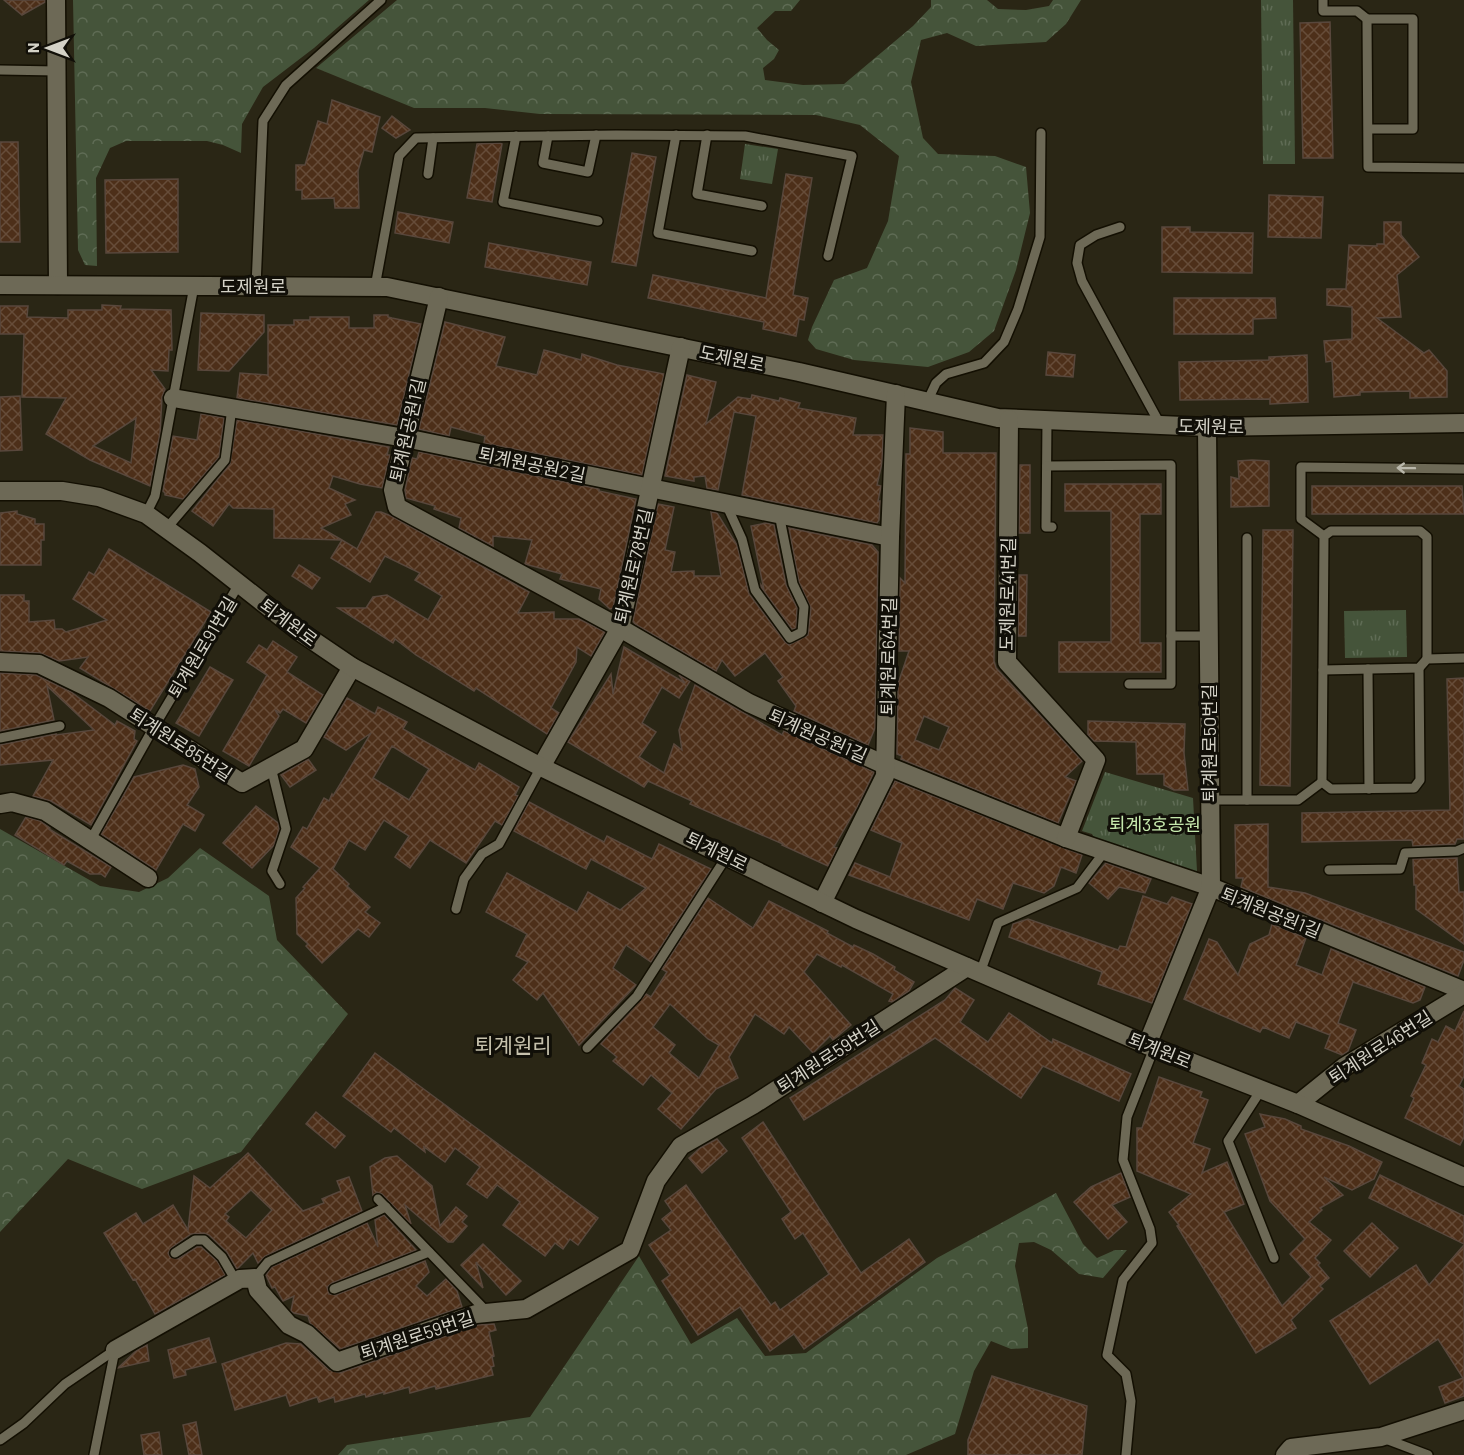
<svg xmlns="http://www.w3.org/2000/svg" width="1464" height="1455" font-family="Barlow,'Noto Sans KR',sans-serif">
  <defs>
    <pattern id="forest-crowns" width="20" height="18" patternUnits="userSpaceOnUse" patternTransform="scale(1.5)"><rect width="20" height="18" fill="#45543a"/><path d="M2 6a3 3 0 1 1 6 0M12 15a3 3 0 1 1 6 0" fill="none" stroke="#5f6c55"/></pattern>
    <pattern id="park-tufts" width="24" height="20" patternUnits="userSpaceOnUse" patternTransform="scale(1.5)"><rect width="24" height="20" fill="#45543a"/><path d="M3 7l-1-3M5 7V3M7 7l1-3M15 17l-1-3M17 17v-4M19 17l1-3" fill="none" stroke="#5f6c55"/></pattern>
    <pattern id="building-cross-hatch" width="8" height="8" patternUnits="userSpaceOnUse" patternTransform="scale(1.5)"><rect width="8" height="8" fill="#4d2f19"/><path d="M0 0l8 8M0 8l8-8" fill="none" stroke="#664c39"/></pattern>
  </defs>
  <rect width="100%" height="100%" fill="#2a2615"/>
  <g fill="url(#forest-crowns)">
    <path d="M73 0H369L314 48 263 87 242 124 241 153 223 145 207 141H126L110 148 96 178 97 266 85 265 78 250Z"/>
    <path d="M397 0H800L791 11H775L757 28 767 40 779 50 774 59 763 68 765 80 803 85 844 84 913 26 931 7V0H987L998 9 1026 10 1049 6 1053 0H1081L1066 24 1046 42 976 46 947 33 921 40 911 82 923 138 938 154 995 156 1026 167 1030 213 1016 270 994 331 969 352 928 367 854 360 816 349 808 340 812 327 834 280 867 268 888 221 899 156 860 125 816 115 540 114 485 108H414L316 68Z"/>
    <path d="M0 829 100 886 139 892 168 878 200 848 269 896 277 940 348 1014 241 1152 142 1189 68 1159 0 1232Z"/>
    <path d="M1056 1193 1083 1244 1097 1258 1115 1250H1127L1103 1278 1079 1274 1051 1250 1034 1242 1019 1243 1015 1266 1028 1329V1348L1011 1349 991 1341 974 1371 955 1434 906 1455H338L347 1445 530 1417 639 1256 691 1344 737 1318 765 1356 806 1353 937 1258Z"/>
  </g>
  <g fill="url(#park-tufts)">
    <path d="M1261 0H1293L1295 164H1263Z"/>
    <path d="M745 144 778 149 772 184 740 179Z"/>
    <path d="M1406 610 1407 657 1345 658 1344 611Z"/>
    <path d="M1105 772 1193 798 1197 871 1192 875 1097 843 1092 834 1082 831Z"/>
  </g>
  <g fill="url(#building-cross-hatch)" stroke="#58473c" stroke-width="1.5" fill-rule="evenodd">
    <path d="M4 0H45V2L22 15Z"/>
    <path d="M1330 22 1333 158H1303L1300 23Z"/>
    <path d="M332 100 380 117 372 152 364 150 358 171 359 208H335L334 198 302 199V190H296V165H305L318 121 327 124Z"/>
    <path d="M392 116 410 130 396 138 382 128Z"/>
    <path d="M0 142H18L20 242H0Z"/>
    <path d="M500 143 502 144 492 202 467 198 477 144Z"/>
    <path d="M632 153 656 157 636 266 612 262Z"/>
    <path d="M786 174 812 178 793 295 808 298 804 320 799 319 796 336 763 329 764 322 648 298 653 275 766 298Z"/>
    <path d="M178 179V252L106 253 105 180Z"/>
    <path d="M1269 195 1323 197 1321 238 1268 237Z"/>
    <path d="M398 212 453 222 449 243 395 233Z"/>
    <path d="M1384 222H1401V235L1419 257 1397 275 1401 317 1377 318 1424 353 1429 350 1447 371V397L1410 398V391L1360 392V395L1334 397 1332 361 1326 362 1324 341 1352 339V307L1327 305V289H1346L1349 245 1377 246V244H1384Z"/>
    <path d="M1162 227H1190V232L1253 233 1252 273 1162 272Z"/>
    <path d="M489 243 591 262 587 285 485 267Z"/>
    <path d="M1174 298H1275L1276 318 1253 319V334H1174Z"/>
    <path d="M102 305 121 306 120 309 171 310 172 350H169L168 371 151 370 165 389 162 397 160 433 150 486 90 460 46 434 66 398 22 397 24 334H0V306H28L27 317 68 318V310H102ZM136 418 131 463 93 446Z"/>
    <path d="M201 313 264 315V332L229 371 198 370Z"/>
    <path d="M374 315H388V317L392 318 421 324 397 425 237 398 240 373 268 375V325H294V320H310V317H349V328H374Z"/>
    <path d="M445 322 505 337 496 366 537 375 544 350 581 360 582 354 617 365 664 374 642 475 484 443 485 436 451 427 449 436 419 429Z"/>
    <path d="M1048 352 1075 355 1073 377 1046 375Z"/>
    <path d="M1307 355 1308 402 1270 404V399L1180 400 1179 362 1269 360V357Z"/>
    <path d="M687 375 716 382 706 424 738 397 751 399 752 395 779 401 780 398 800 403 798 408 856 418 853 435H883L882 463 877 485 881 486 878 501H880L879 520 877 523 742 495 756 416 734 412 718 490 707 488 705 476 694 477V481L665 476Z"/>
    <path d="M20 396 22 450 0 451V397Z"/>
    <path d="M201 414 224 418 219 457 183 499 165 495V493L163 491 173 436 197 440Z"/>
    <path d="M237 420 389 447 387 455H390L382 488 360 484 333 476 329 488 355 500 345 504 351 515 321 528 342 540 274 538V509L233 508 229 504 213 526 192 511 230 464Z"/>
    <path d="M910 428 943 432V453H996L994 661 996 668 1082 761 1065 777 1076 781 1058 823 901 759 902 756 897 754 898 684 909 651H899L900 578 905 583 906 454H910ZM924 716 949 727 939 750 915 740Z"/>
    <path d="M419 452 599 489V491L636 499 613 608 610 609 599 599 601 589 560 579 562 574 525 564 532 540 493 536V546L459 528 461 518 434 509 435 506 406 498 405 490 412 458 417 459Z"/>
    <path d="M1252 460 1269 461V506L1231 507V477L1239 479 1238 461Z"/>
    <path d="M1020 465H1030V533H1019Z"/>
    <path d="M1065 484H1161V514H1140V643H1161V672H1059V642H1111V511H1065Z"/>
    <path d="M1312 486H1462L1464 514H1312Z"/>
    <path d="M658 504 674 507 665 550 675 552 671 572 694 571V576H721L711 512 717 513 737 545 749 594 785 642 789 645 808 635 811 608 799 582 789 528 872 545 878 552 875 728 868 745 794 711 796 706 778 681 783 677 765 653 735 676 722 660 716 671 635 624 633 621Z"/>
    <path d="M17 511V514L35 519V524H44V540H41V565H0V513Z"/>
    <path d="M376 512H381L391 516 529 592 518 613 554 612V619H579L605 632 591 656 577 647 576 662 551 708 559 713 547 734 476 688 474 691 416 655 395 639 393 643 338 608H366L373 597 387 595 428 620 442 596 415 580 420 573 385 556 370 582 331 558 342 540 357 549Z"/>
    <path d="M766 523 774 525 786 585 797 608 796 628 792 629 761 587V585L764 590 751 526Z"/>
    <path d="M1263 530H1293L1290 786 1260 785Z"/>
    <path d="M109 549 211 612 150 711 80 668 88 657 59 661 40 653 0 651V595H24V601H29V622L54 620 55 629H62L66 632 107 620 73 599 89 572 94 575Z"/>
    <path d="M299 565 320 578 312 589 292 576Z"/>
    <path d="M1019 575H1027L1026 636H1018Z"/>
    <path d="M273 641 297 657 287 672 323 695 306 723 283 709 280 713 275 710 279 716 249 766 223 751 267 675 247 662 259 645 267 650Z"/>
    <path d="M624 647 685 683 679 675 690 681 679 698 662 687 642 723 656 732 639 757 664 773 674 744 682 750 679 730 695 685 782 735 784 731 874 772 857 807 834 847 837 848 828 866 782 845 783 844 690 804 692 801 648 781 644 787 568 742 611 674 613 694Z"/>
    <path d="M210 667 233 680 199 736 176 723Z"/>
    <path d="M0 673 36 675 71 692 115 725 117 721 135 731 134 739 137 741 91 825 51 801 33 796 53 760 0 765V745L56 734V735L94 730 47 686 54 720 0 731Z"/>
    <path d="M1464 678V839H1457L1455 844 1413 846 1412 840 1302 842V813L1450 810 1447 679Z"/>
    <path d="M347 698 375 714 378 707 407 722 403 729 475 770 479 763 519 787 515 795 518 796 502 825 495 821 466 863 430 840 410 868 395 857 409 836 384 820 365 850 349 840 333 869 349 884 347 886 370 907 365 912 380 923 369 937 358 929 322 963 306 946 308 944 297 934 296 898 305 888 303 887 320 868 291 847 303 827 307 829 324 798 329 801 332 794 333 796 371 733 346 750 324 737ZM392 746 429 769 409 800 373 778Z"/>
    <path d="M1088 721 1185 724 1184 753 1188 790H1174L1164 785V774H1137L1136 742 1094 741 1088 735Z"/>
    <path d="M308 759 316 770 290 787 281 775Z"/>
    <path d="M183 765 195 769 199 787 187 805 204 815 195 831 183 824 156 870 101 834 134 777Z"/>
    <path d="M895 781 1082 855 1076 873 1061 867 1054 886 1044 893 1013 883 1003 909 977 899 969 920 849 875 855 863 890 877 902 843 871 830Z"/>
    <path d="M529 802 604 842 607 836 652 859 659 844 711 869 651 962 626 945 613 968 636 985 579 1045 543 993 537 1000 513 980 528 962 516 956 527 934 486 912 507 873 577 912 588 892 620 910 646 888 591 859 586 869 514 831Z"/>
    <path d="M256 806 278 823 279 829 274 845 252 868 223 843Z"/>
    <path d="M26 817 40 821 50 828 49 829 111 867 105 877 101 874H90L67 861 64 865 15 835Z"/>
    <path d="M1268 824V887L1305 893 1464 952V960L1458 976 1241 887 1243 878H1236L1235 825Z"/>
    <path d="M1457 858 1459 892H1464V944L1416 909V885H1414L1413 859Z"/>
    <path d="M1106 863 1151 879 1145 893 1119 887 1108 899 1089 883Z"/>
    <path d="M1143 896 1167 904 1172 897 1192 904 1152 1003 1098 984 1102 972 1009 937 1013 924 1028 919 1118 950 1120 946 1126 947Z"/>
    <path d="M708 898 753 928 769 901 828 931 827 933 853 947 854 945 873 954 895 967 894 970 914 982 909 991 892 1002 889 1001 893 994 842 965 841 967 817 954 804 972 851 1025 833 1040 830 1036 813 1053 789 1027 784 1034 755 1014 729 1057 738 1078 716 1089 681 1129 658 1109 672 1093 651 1075 643 1085 613 1061 617 1057 601 1044 646 994 651 997 667 972 662 969ZM670 1004 708 1039 719 1045 699 1078 669 1053 675 1045 653 1027Z"/>
    <path d="M1272 924 1306 938 1296 965 1322 975 1331 949 1425 987 1420 1000 1413 1003 1353 982 1338 1023 1356 1030 1348 1051 1342 1055 1325 1048 1330 1035 1296 1022 1289 1038 1263 1027 1260 1032 1184 999 1209 939 1217 942 1238 975 1250 944 1269 935Z"/>
    <path d="M955 988 974 1000 960 1022 988 1042 1009 1013 1052 1043 1053 1039 1131 1074 1119 1101 1043 1066 1021 1098 935 1038 804 1120 790 1098 945 1000Z"/>
    <path d="M1464 1011V1076L1459 1086 1464 1089V1137L1460 1145 1405 1118 1414 1098 1411 1096 1426 1065 1422 1063 1432 1039 1438 1042 1446 1026 1455 1031Z"/>
    <path d="M375 1053 598 1218 578 1245 570 1239 563 1249 555 1243 545 1256 503 1225 520 1202 497 1185 487 1198 467 1184 480 1167 455 1148 445 1162 424 1147 425 1152 394 1128 391 1132 343 1096Z"/>
    <path d="M1159 1077 1202 1092 1200 1097 1208 1100 1193 1143 1210 1149 1202 1173 1227 1162 1244 1204 1224 1212 1282 1306 1311 1277 1290 1254 1305 1239 1270 1201 1245 1134 1265 1127 1260 1114 1285 1119 1301 1126V1129L1349 1146 1382 1162 1374 1179 1352 1190 1324 1177 1343 1195 1320 1208 1322 1210 1309 1222 1331 1240 1315 1258 1320 1263 1318 1265 1329 1278 1320 1286 1323 1289 1291 1320 1296 1328 1256 1353 1177 1226 1179 1225 1169 1212 1191 1194 1137 1171V1128H1142Z"/>
    <path d="M316 1112 345 1136 335 1148 306 1124Z"/>
    <path d="M763 1122 861 1273 909 1239 925 1262 804 1349 794 1334 770 1351 740 1307 698 1335 662 1281 670 1275 649 1245 671 1230 662 1219 672 1211 665 1201 686 1185 771 1305 775 1302 780 1310 829 1274 803 1233 795 1239 782 1219 791 1212 742 1138Z"/>
    <path d="M717 1139 727 1151 702 1173 689 1158 700 1148Z"/>
    <path d="M248 1153 303 1211 324 1203 322 1199 341 1191 337 1181 349 1177 362 1211 265 1256 258 1263 253 1253 237 1269 227 1252 209 1235 204 1233 191 1234 171 1248 168 1253 170 1257 178 1259 197 1247H201L217 1261 225 1275 155 1314 135 1279 133 1280 104 1233 136 1213 143 1224 173 1205 188 1230 194 1176 210 1188ZM251 1190 272 1210 246 1238 226 1221 229 1217 225 1214Z"/>
    <path d="M397 1156 432 1186 440 1226 456 1207 467 1216 462 1222 467 1226 453 1242H448L405 1205 411 1224 382 1194 377 1192 373 1195 370 1167 385 1158Z"/>
    <path d="M1121 1173 1130 1197 1112 1205 1127 1222 1108 1239 1074 1202 1091 1187Z"/>
    <path d="M1380 1175 1464 1216V1244L1369 1198Z"/>
    <path d="M384 1215 416 1250 332 1283 327 1287 329 1294 336 1295 425 1261 429 1272 416 1286 427 1296 446 1279 457 1291 462 1307 340 1349 310 1323 308 1316 294 1313 291 1311 294 1296 283 1301 275 1287 272 1288 266 1275 272 1267 367 1223 378 1247 375 1220Z"/>
    <path d="M1372 1223 1398 1248 1370 1277 1344 1251Z"/>
    <path d="M483 1244 521 1281 506 1295 476 1262 483 1288 461 1265Z"/>
    <path d="M1464 1245V1396L1445 1403 1439 1387 1463 1378 1438 1339 1370 1384 1330 1321 1416 1265 1429 1285Z"/>
    <path d="M494 1324 496 1330 489 1332 494 1356 492 1357 494 1366 491 1367 493 1375 436 1389 435 1386 410 1393 409 1387 384 1394V1392L366 1397 365 1394 335 1402 334 1397 319 1402 317 1397 290 1406 286 1395 235 1410 222 1364 286 1343 301 1344 329 1370 340 1373 478 1325Z"/>
    <path d="M209 1338 216 1362 185 1370 186 1375 174 1378 168 1350Z"/>
    <path d="M147 1345 149 1361 118 1368 137 1350Z"/>
    <path d="M992 1376 1087 1406 1082 1455H968V1440Z"/>
    <path d="M196 1422 202 1455H189L183 1425Z"/>
    <path d="M159 1432 162 1455H144L141 1435Z"/>
  </g>
  <g fill="none" stroke-linecap="round" stroke-linejoin="round">
    <g stroke="#130f02" stroke-width="12">
      <g id="service">
        <path d="M1323 0V11H1357L1367 19"/>
        <path d="M0 70 57 71"/>
        <path d="M1368 129H1413V19H1367L1368 167 1464 168"/>
        <path d="M676 135 658 233 752 251"/>
        <path d="M707 135 697 194 762 206"/>
        <path d="M516 136 503 202 598 221"/>
        <path d="M548 136 543 163 588 172 596 135"/>
        <path d="M428 174 433 138"/>
        <path d="M1120 227 1096 235 1080 245 1077 263 1082 281 1161 426"/>
        <path d="M256 286 263 121 286 85 381 0"/>
        <path d="M375 287 399 156 416 138 616 135 745 136 852 156 828 256"/>
        <path d="M927 402 936 383 946 374 984 363 1004 342 1018 309 1040 237 1041 133"/>
        <path d="M1047 420 1046 527H1052"/>
        <path d="M1047 466 1171 465V684H1129"/>
        <path d="M726 504 742 539 755 590 790 638 802 632 804 607 793 584 779 514"/>
        <path d="M146 514 155 496 194 286"/>
        <path d="M166 529 225 460 232 408"/>
        <path d="M1324 536 1301 519V467L1464 469"/>
        <path d="M1247 538V800"/>
        <path d="M1171 636H1209"/>
        <path d="M1419 668 1420 780 1414 788 1331 789 1322 782 1324 536 1331 531H1420L1427 537V659"/>
        <path d="M1368 669 1369 789"/>
        <path d="M1323 670 1419 668 1427 659 1464 658"/>
        <path d="M0 738 60 726"/>
        <path d="M271 767 286 829 272 871 280 884"/>
        <path d="M1210 800H1298L1322 782"/>
        <path d="M90 841 154 727 239 584"/>
        <path d="M1329 870 1400 869 1405 853 1457 851 1464 848"/>
        <path d="M456 909 464 879 482 854 499 844 541 767"/>
        <path d="M980 973 998 923 1077 888 1105 851"/>
        <path d="M587 1048 637 996 727 856"/>
        <path d="M1261 1090 1228 1141 1274 1258"/>
        <path d="M378 1199 488 1313"/>
        <path d="M175 1253 195 1240H204L222 1257 236 1281"/>
        <path d="M255 1278 268 1262 386 1207"/>
        <path d="M334 1289 429 1252"/>
        <path d="M1383 1438 1428 1455"/>
        <path d="M0 1440 24 1423 65 1384 115 1350"/>
        <path d="M94 1455 115 1350"/>
        <path d="M1126 1455 1131 1401 1126 1374 1107 1355 1123 1280 1152 1243 1150 1229 1123 1160 1127 1117 1154 1048"/>
      </g>
    </g>
    <g stroke="#130f02" stroke-width="21">
      <g id="minor">
        <path d="M56 0 58 285"/>
        <path d="M0 285 387 287 799 372 998 418 1207 427 1464 423"/>
        <path d="M439 297 393 490 397 507 620 628 749 703 885 765 1066 838 1211 887 1464 991"/>
        <path d="M173 398 405 438 890 537"/>
        <path d="M1009 419 1007 662 1096 760 1066 838"/>
        <path d="M0 662 39 664 109 698 242 783 304 749 352 667"/>
        <path d="M541 767 620 628 681 347"/>
        <path d="M0 804 12 802 45 811 148 878"/>
        <path d="M822 903 885 776 890 537 896 394"/>
        <path d="M1147 1045 1211 887 1207 427"/>
        <path d="M1298 1104 1344 1067 1464 994"/>
        <path d="M115 1350 240 1279 255 1278 258 1290 289 1325 307 1334 337 1362 476 1314 526 1309 630 1250 656 1181 681 1146 753 1105 967 967"/>
        <path d="M1285 1455 1291 1448 1381 1437 1464 1410"/>
      </g>
    </g>
    <g stroke="#130f02" stroke-width="21">
      <path id="tertiary" d="M0 491H62L99 497 146 514 200 553 299 631 352 667 541 767 856 919 1147 1045 1298 1104 1464 1177"/>
    </g>
    <use href="#service" stroke="#6d6956" stroke-width="9"/>
    <use href="#minor" stroke="#6d6956" stroke-width="18"/>
    <use href="#tertiary" stroke="#6d6956" stroke-width="18"/>
  </g>
  <defs><path id="oneway-shaft" d="M-6 0H5M1.5-3L5.5 0L1.5 3" fill="none" stroke-width="1.6" stroke-linecap="round" stroke-linejoin="round" transform="scale(1.5)"/></defs>
  <use stroke="#bab8ab" href="#oneway-shaft" transform="translate(1406 468) rotate(-179)"/>
  <g text-anchor="middle" dominant-baseline="central" stroke-width="6" stroke-linejoin="round" paint-order="stroke">
    <g font-size="18" fill="#d4d2c7" stroke="#110f08">
      <text x="253" y="286">도제원로</text>
      <text transform="translate(732 358) rotate(12)">도제원로</text>
      <text transform="translate(1211 426) rotate(1)">도제원로</text>
      <text transform="translate(407 430) rotate(-77)">퇴계원공원1길</text>
      <text transform="translate(532 464) rotate(12)">퇴계원공원2길</text>
      <text transform="translate(633 566) rotate(-77)">퇴계원로78번길</text>
      <text transform="translate(1007 594) rotate(-89)">도제원로41번길</text>
      <text transform="translate(289 622) rotate(37)">퇴계원로</text>
      <text transform="translate(202 647) rotate(-59)">퇴계원로91번길</text>
      <text transform="translate(888 656) rotate(-89)">퇴계원로64번길</text>
      <text transform="translate(818 735) rotate(24)">퇴계원공원1길</text>
      <text transform="translate(1209 743) rotate(-90)">퇴계원로50번길</text>
      <text transform="translate(181 744) rotate(33)">퇴계원로85번길</text>
      <text transform="translate(717 851) rotate(26)">퇴계원로</text>
      <text transform="translate(1271 912) rotate(22)">퇴계원공원1길</text>
      <text transform="translate(1380 1047) rotate(-33)">퇴계원로46번길</text>
      <text transform="translate(1160 1050) rotate(22)">퇴계원로</text>
      <text transform="translate(828 1056) rotate(-33)">퇴계원로59번길</text>
      <text transform="translate(417 1335) rotate(-18)">퇴계원로59번길</text>
    </g>
    <g font-size="18" fill="#c6e8ad" stroke="#110f08">
      <text x="1155" y="824">퇴계3호공원</text>
    </g>
    <g font-size="21" fill="#c6c1ac" stroke="#110f08">
      <text x="513" y="1044">퇴계원리</text>
    </g>
  </g>
  <g transform="translate(48 48) rotate(270)" stroke="#110f08" stroke-width="4.5" paint-order="stroke">
  <path d="M0-4.5L10 22L0 15L-10 22Z" fill="#d4d2c7"/>
  <text y="-9" font-size="16" font-weight="bold" text-anchor="middle" fill="#d4d2c7">N</text>
  </g>
</svg>
